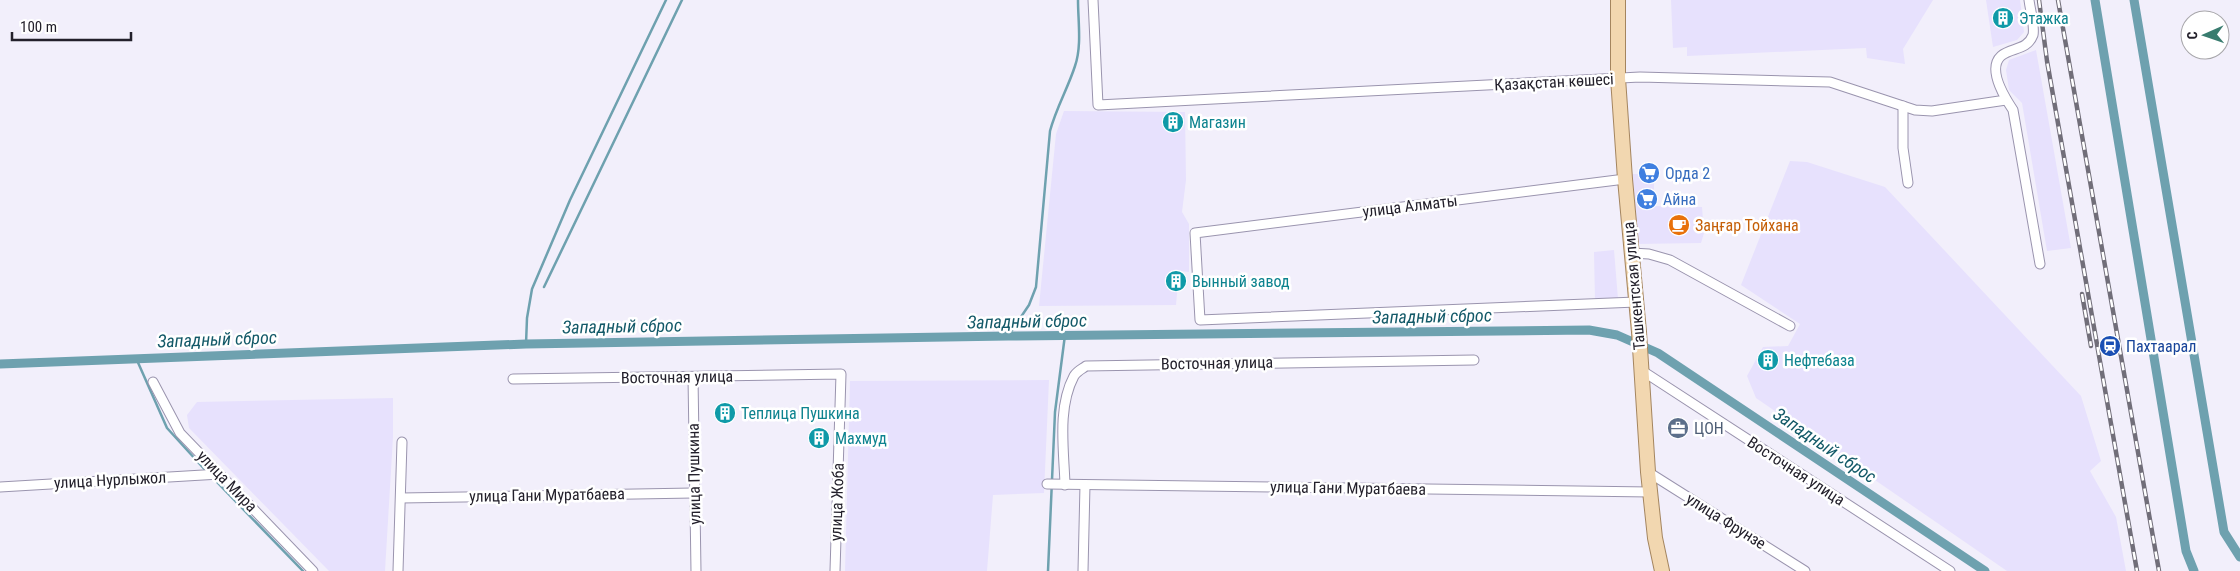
<svg xmlns="http://www.w3.org/2000/svg" width="2240" height="571" font-family="'Roboto Condensed',sans-serif">
  <rect width="100%" height="100%" fill="#f2effb"/>
  <g fill="#e7e1fd">
    <path d="M1671 0H1933L1903 49 1905 64 1867 58 1866 48 1687 56V47L1673 48Z"/>
    <path d="M1986 0H2020L2024 32 2017 40 1993 47Z"/>
    <path d="M2036 50 2071 248 2047 251 2022 103 2009 90 2006 70 2009 60Z"/>
    <path d="M1064 111 1185 112 1186 180 1182 212 1189 224V272L1179 271 1176 305 1039 306 1056 134Z"/>
    <path d="M1790 161 1807 162 1885 187 2081 396 2101 461 2090 471 2116 517 2126 571H2007L1756 398 1747 376 1763 347 1788 346 1800 324 1741 285Z"/>
    <path d="M1632 174H1654V206L1702 207 1704 233 1701 243 1636 244Z"/>
    <path d="M1614 250 1618 299 1595 301 1594 252Z"/>
    <path d="M1049 380 1044 493 993 495 987 571H845L850 381Z"/>
    <path d="M393 398V437L385 571H329L189 428 187 415 197 402Z"/>
  </g>
  <g fill="none" stroke-linecap="round" stroke-linejoin="round">
    <g stroke="#6ea1af" stroke-width="2.5">
      <path d="M544 287 682 0"/>
      <path d="M1008 336 1029 305 1036 287 1050 131C1056 108 1068 88 1075 66 1082 46 1078 21 1078 0"/>
      <path d="M526 344 527 318 532 289 570 200 666 0"/>
      <path d="M136 358 167 428 207 472"/>
      <path d="M213 478 303 571"/>
      <path d="M1048 571 1055 412 1065 335"/>
    </g>
    <g stroke="#6ea1af" stroke-width="9">
      <path d="M2095 0 2186 551 2194 571"/>
      <path d="M2134 0 2224 532 2240 557"/>
      <path d="M0 364 526 344 1008 336 1589 330 1617 335 1658 353 1985 571"/>
    </g>
    <g stroke="#9a94ae" stroke-width="11">
      <g id="street">
        <path d="M1093 0 1098 105 1640 77 1830 82 1915 110 1932 111 2006 100"/>
        <path d="M2029 0C2030 9 2035 26 2033 35 2027 51 2011 47 2001 56 1987 69 2005 98 2013 110L2040 264"/>
        <path d="M1903 106V148L1908 183"/>
        <path d="M1625 179 1195 233 1200 320 1636 302"/>
        <path d="M1632 253 1649 254 1670 260 1790 326"/>
        <path d="M1641 370 1950 571"/>
        <path d="M693 377 696 571"/>
        <path d="M513 379 841 374 835 571"/>
        <path d="M153 382 180 433 313 571"/>
        <path d="M1648 472 1805 571"/>
        <path d="M1047 484 1650 492"/>
        <path d="M1065 485C1064 450 1057 408 1074 376 1077 371 1082 369 1086 366L1474 360"/>
        <path d="M0 487 220 474"/>
        <path d="M401 498 693 493"/>
        <path d="M398 571 402 442"/>
        <path d="M1083 571 1085 485"/>
      </g>
    </g>
    <g stroke="#a4855f" stroke-width="16">
      <path id="primary" d="M1618 0V78L1625 179 1639 332 1648 472 1655 538 1662 571"/>
    </g>
    <use href="#street" stroke="#fff" stroke-width="9"/>
    <use href="#primary" stroke="#f2d7b0" stroke-width="14"/>
    <g stroke="#716e79" stroke-width="4.5">
      <g id="rail">
        <path d="M2039 0 2047 61 2137 571"/>
        <path d="M2058 0 2159 571"/>
        <path d="M2082 294 2091 346"/>
      </g>
    </g>
    <use href="#rail" stroke="#fff" stroke-width="2.5" stroke-dasharray="8" stroke-linecap="butt"/>
  </g>
  <defs>
    <g id="building-disc" transform="scale(1.125)"><circle r="9.5" fill="#0f9aa8" stroke="#fff"/><path d="M-4-6H4V6H1V3H-1V6H-4ZM-2.5-4.3h1.7v1.8h-1.7ZM.8-4.3h1.7v1.8H.8ZM-2.5-1h1.7V.8h-1.7ZM.8-1h1.7V.8H.8Z" fill="#fff"/></g>
    <g id="supermarket-disc" transform="scale(1.125)"><circle r="9.5" fill="#3f7fe0" stroke="#fff"/><path d="M-6-5.5h2.5l.6 2H6L4.5 2H-2.5L-4.4-4H-6ZM-1.5 3.2a1.3 1.3 0 1 0 .1 0ZM3 3.2a1.3 1.3 0 1 0 .1 0Z" fill="#fff"/></g>
    <g id="cafe-disc" transform="scale(1.125)"><circle r="9.5" fill="#e8710a" stroke="#fff"/><path d="M-5.5-4.5H6V0H3Q3 3.5 0 3.5H-2.5Q-5.5 3.5-5.5 0ZM3-3.2v2h1.7v-2ZM-6 4.5H4V6H-6Z" fill="#fff"/></g>
    <g id="station-disc" transform="scale(1.125)"><circle r="9.5" fill="#1a4fb4" stroke="#fff"/><path d="M-3-6H3Q5-6 5-4V2Q5 4 3 4L4.5 6H3L1.5 4h-3L-3 6H-4.5L-3 4Q-5 4-5 2V-4Q-5-6-3-6ZM-3.5-4v3h7v-3ZM-3.5 1v1.5H-2V1ZM2 1v1.5H3.5V1Z" fill="#fff"/></g>
    <g id="office-disc" transform="scale(1.125)"><circle r="9.5" fill="#5c6f8a" stroke="#fff"/><path d="M-6-3h4V-5.5h4V-3h4V5H-6ZM-1-4.5V-3h2v-1.5ZM-6 0V1H6V0Z" fill="#fff"/></g>
  </defs>
  <g fill-rule="evenodd">
    <use href="#building-disc" x="2003" y="18"/>
    <use href="#building-disc" x="1173" y="122"/>
    <use href="#supermarket-disc" x="1649" y="173"/>
    <use href="#supermarket-disc" x="1647" y="199"/>
    <use href="#cafe-disc" x="1679" y="225"/>
    <use href="#building-disc" x="1176" y="281"/>
    <use href="#station-disc" x="2110" y="346"/>
    <use href="#building-disc" x="1768" y="360"/>
    <use href="#building-disc" x="725" y="413"/>
    <use href="#office-disc" x="1678" y="428"/>
    <use href="#building-disc" x="819" y="438"/>
  </g>
  <g text-anchor="middle" dominant-baseline="central" stroke-width="5" stroke-linejoin="round" paint-order="stroke">
    <g font-size="16" fill="#0d838f" stroke="#fff" text-anchor="start">
      <text x="2019" y="18">Этажка</text>
      <text x="1189" y="122">Магазин</text>
      <text x="1192" y="281">Вынный завод</text>
      <text x="1784" y="360">Нефтебаза</text>
      <text x="741" y="413">Теплица Пушкина</text>
      <text x="835" y="438">Махмуд</text>
    </g>
    <g font-size="16" fill="#23202b" stroke="#fff">
      <text transform="translate(1554 82) rotate(-3)">Қазақстан көшесі</text>
      <text transform="translate(1410 206) rotate(-7)">улица Алматы</text>
      <text transform="translate(1634 286) rotate(-95)">Ташкентская улица</text>
      <text transform="translate(1217 363) rotate(-1)">Восточная улица</text>
      <text transform="translate(677 377) rotate(-1)">Восточная улица</text>
      <text transform="translate(1796 471) rotate(33)">Восточная улица</text>
      <text transform="translate(694 474) rotate(-91)">улица Пушкина</text>
      <text transform="translate(110 480) rotate(-3)">улица Нурлыжол</text>
      <text transform="translate(227 481) rotate(46)">улица Мира</text>
      <text transform="translate(1348 488) rotate(1)">улица Гани Муратбаева</text>
      <text transform="translate(547 495) rotate(-1)">улица Гани Муратбаева</text>
      <text transform="translate(837 502) rotate(-88)">улица Жоба</text>
      <text transform="translate(1726 521) rotate(32)">улица Фрунзе</text>
    </g>
    <g font-size="16" fill="#366cbe" stroke="#fff" text-anchor="start">
      <text x="1665" y="173">Орда 2</text>
      <text x="1663" y="199">Айна</text>
    </g>
    <g font-size="16" fill="#c56008" stroke="#fff" text-anchor="start">
      <text x="1695" y="225">Заңғар Тойхана</text>
    </g>
    <g font-size="16" fill="#164399" stroke="#fff" text-anchor="start">
      <text x="2126" y="346">Пахтаарал</text>
    </g>
    <g font-size="16" fill="#4e5e75" stroke="#fff" text-anchor="start">
      <text x="1694" y="428">ЦОН</text>
    </g>
    <g font-size="18" font-style="italic" fill="#135968" stroke="#fff">
      <text transform="translate(1432 316) rotate(-1)">Западный сброс</text>
      <text transform="translate(1027 321) rotate(-1)">Западный сброс</text>
      <text transform="translate(622 326) rotate(-1)">Западный сброс</text>
      <text transform="translate(217 339) rotate(-2)">Западный сброс</text>
      <text transform="translate(1825 445) rotate(34)">Западный сброс</text>
    </g>
  </g>
  <g transform="translate(2205 35) rotate(268)"><circle r="24" fill="#ffffff" stroke="#a7a6aa"/>
  <path d="M0-4L9 19L0 12L-9 19Z" fill="#397c6f"/>
  <text y="-8" font-size="14" font-weight="bold" text-anchor="middle" fill="#23202b">С</text>
  </g>
  <path d="M12 32v8h119v-8" fill="none" stroke="#23202b" stroke-width="2.5"/>
  <text x="20" y="32" font-size="15" fill="#23202b" stroke="#ffffff" stroke-width="4" paint-order="stroke">100 m</text>
</svg>
